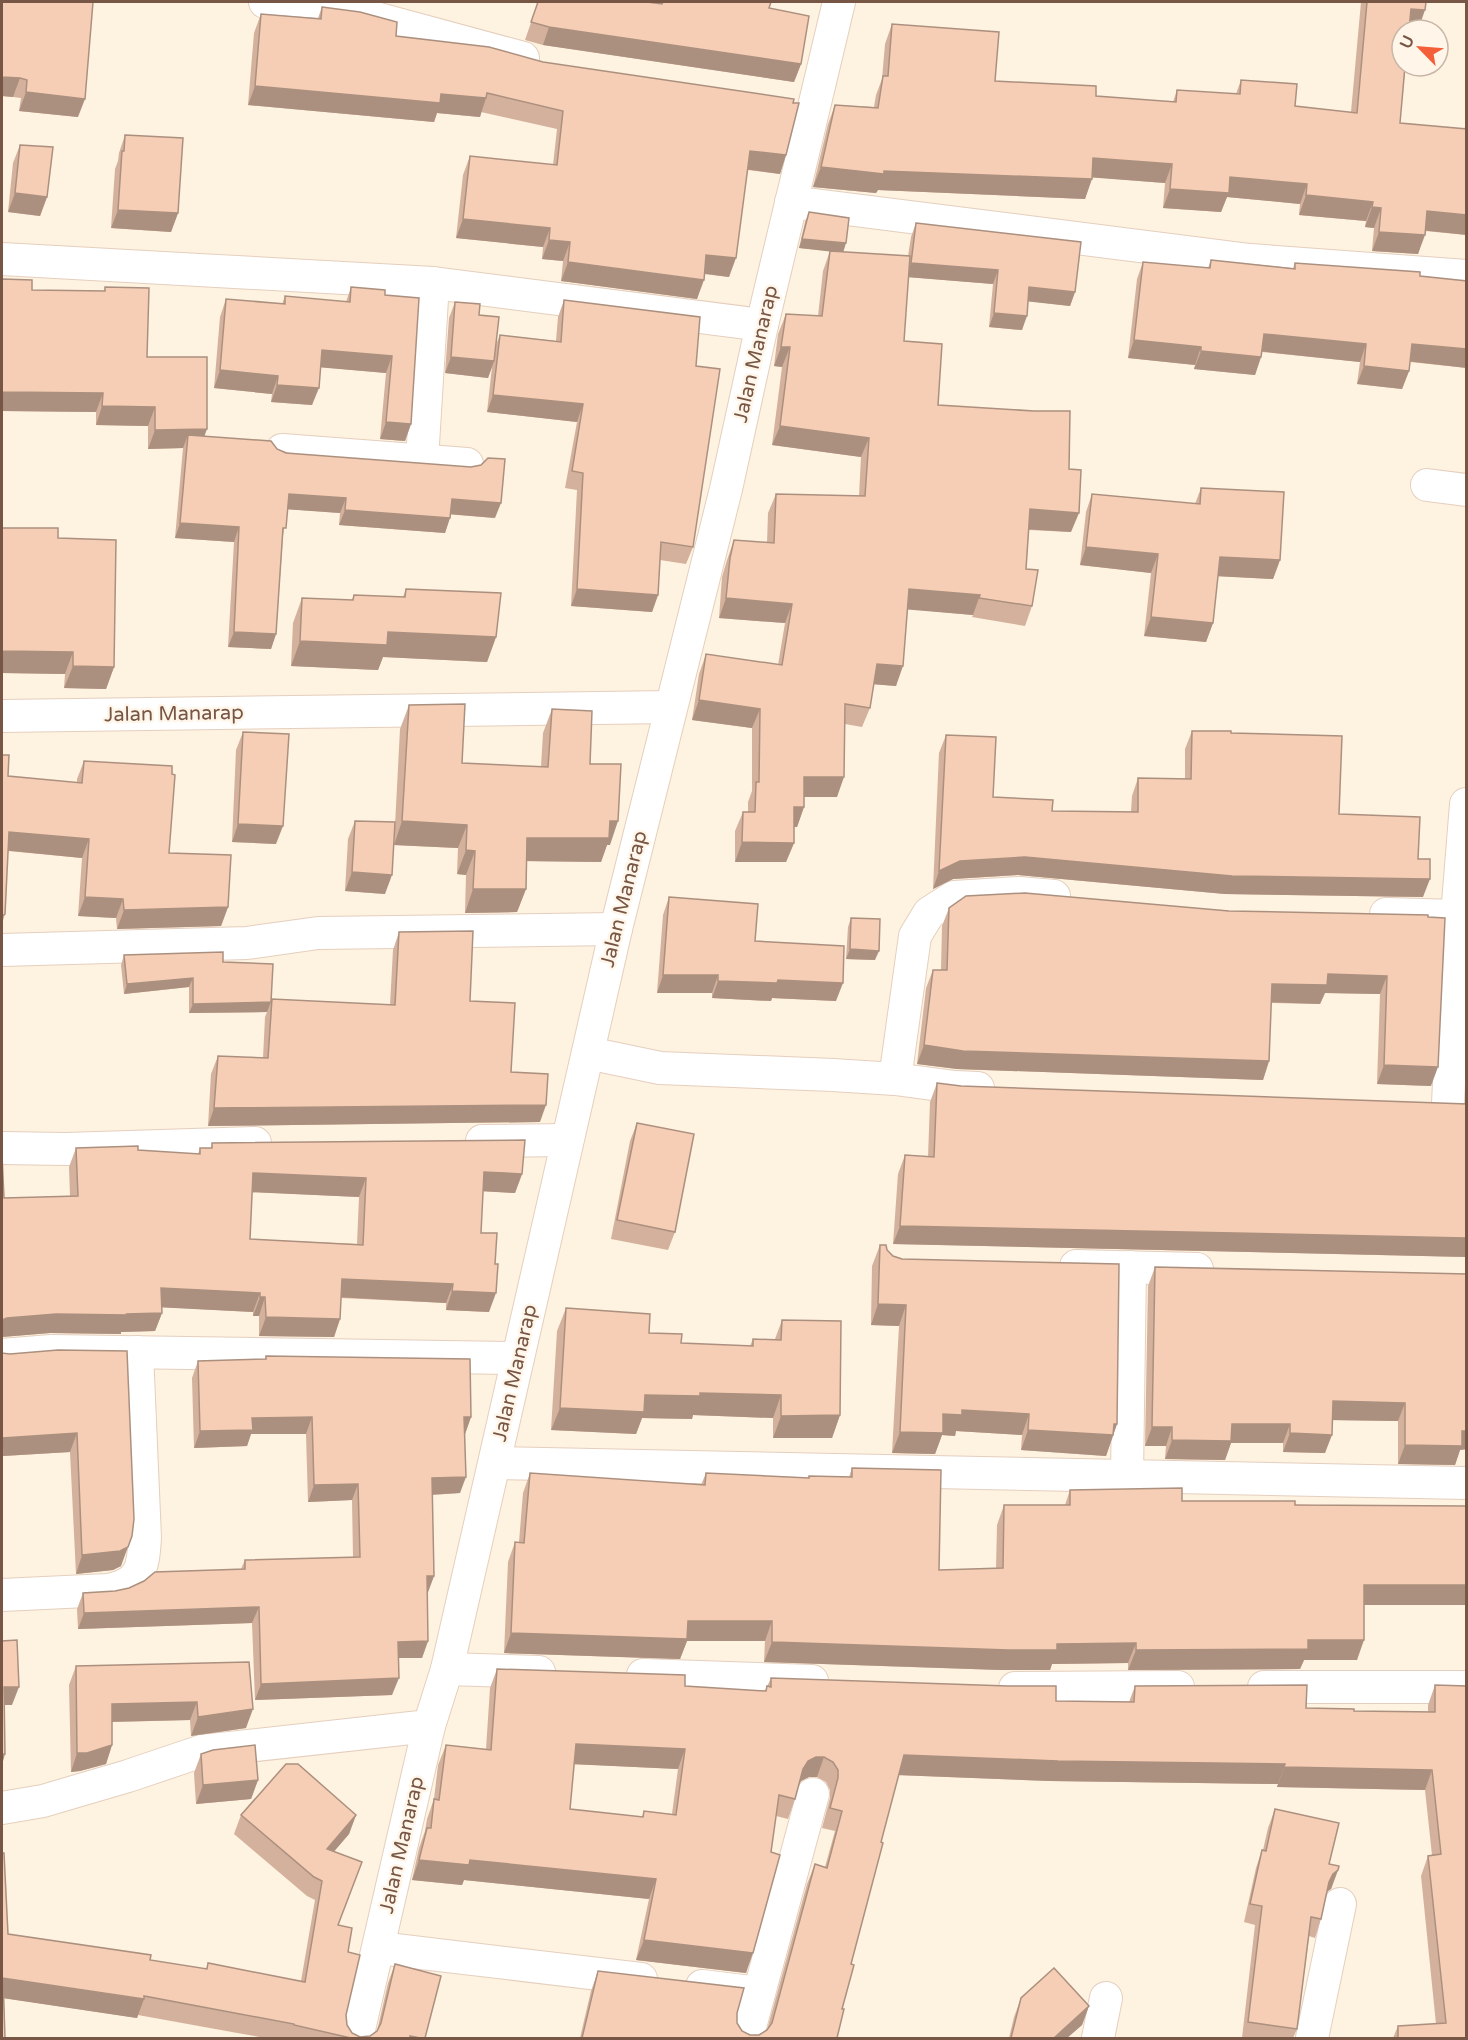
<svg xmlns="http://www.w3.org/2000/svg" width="1468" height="2040" font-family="'Varela Round',sans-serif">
  <rect width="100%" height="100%" fill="#fef2e0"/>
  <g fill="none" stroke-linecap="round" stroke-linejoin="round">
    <g stroke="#e5cfbe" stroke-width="34">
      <g id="street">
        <path d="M265 2 357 13 523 58"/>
        <path d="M791 202 1250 260 1466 276"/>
        <path d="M2 259 433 283 762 325"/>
        <path d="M282 450 467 464"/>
        <path d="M422 460 433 283"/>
        <path d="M1427 485 1466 490"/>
        <path d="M2 716 671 707"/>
        <path d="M1386 914 1457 916"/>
        <path d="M2 950 247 943 318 933 616 929"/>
        <path d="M588 1053 660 1068 833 1075 895 1079 915 936 929 913 954 897 1019 893 1054 896"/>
        <path d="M895 1079 955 1087 978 1088"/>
        <path d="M1448 1104 1457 916 1466 804"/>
        <path d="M482 1141 567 1140"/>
        <path d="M2 1148 66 1149 255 1143"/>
        <path d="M1076 1266 1197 1269"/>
        <path d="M2 1355 51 1351 518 1358"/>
        <path d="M495 1463 1466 1483"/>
        <path d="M1127 1475 1130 1267"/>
        <path d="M2 1595 108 1590C141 1584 143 1568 145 1538L137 1352"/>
        <path d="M447 1669 539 1672"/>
        <path d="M643 1675 812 1681"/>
        <path d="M1264 1687H1466"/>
        <path d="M1015 1688 1178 1687"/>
        <path d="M2 1808 43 1801 128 1776 202 1751 429 1726"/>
        <path d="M379 1948 641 1979"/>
        <path d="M702 1986 759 1993"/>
        <path d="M357 2038 429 1726 447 1669 616 929 726 489 762 325 839 2"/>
        <path d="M747 2038 813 1794"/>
        <path d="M1098 2038 1106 1998"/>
        <path d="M1312 2038 1340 1904"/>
      </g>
    </g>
    <use href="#street" stroke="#fff" stroke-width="32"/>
  </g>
  <g fill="#d4b19c" fill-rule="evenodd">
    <path d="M2 2 78 117 19 111 21 98 13 97 2 96Z"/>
    <path d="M538 2 660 4 661 2H771L769 8 801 64 794 82 543 45 525 40Z"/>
    <path d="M1361 2H1426L1418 30 1409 29 1400 123 1464 129 1467 123V235L1425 231 1418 254 1372 251 1374 228 1365 227 1366 221 1299 215 1300 204 1227 197 1221 212 1163 208 1165 183 1092 177 1085 199 878 190 876 193 813 187 828 124 835 105 874 107 876 95 882 79 885 44 892 24 995 81 1096 96 1173 102 1177 90 1236 94 1241 80 1295 106 1351 112Z"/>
    <path d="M322 7 396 36 786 155 780 174 748 170 729 277 704 274 697 299 561 281 563 261 542 259 543 247 456 238 463 175 470 156 553 165 557 129 481 112 480 117 437 113 434 122 248 105 254 33 261 14 318 18Z"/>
    <path d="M125 135 178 213 171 232 111 228 115 169 118 161 119 153Z"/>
    <path d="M20 145 47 197 40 216 8 212 13 163Z"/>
    <path d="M809 212 843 252 908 256 911 237 916 223 1075 292 1070 306 1028 301 1022 330 989 327 993 284 908 277 904 341 938 405 1069 469 1071 532 1029 530 1026 569 1032 606 1025 626 972 617 973 615 908 609 896 686 874 684 870 708 862 727 845 724 837 797H804V807L797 827H794V843L786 862H735V831L743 812H748V802L752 791V728L692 720 699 674 706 654 778 665 785 623 719 618 722 577 727 560 734 540 767 543 768 513 776 494 859 496 861 457 772 445 782 367 774 366 778 334 786 314 818 316 823 271 830 251 799 248 805 222Z"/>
    <path d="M1211 260 1293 268 1295 263 1467 281V368L1410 362 1409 371 1402 389 1357 384 1360 362 1262 352 1261 357 1255 375 1194 369 1195 365 1128 358 1137 279 1143 262 1208 268Z"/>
    <path d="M2 279 32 290 104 291 105 287 147 357 205 436 277 449 495 518 451 514 445 533 339 525 340 513 287 509 283 536 276 634 271 649 228 647 234 542 175 538 183 448 148 449V426L96 425V412L2 411Z"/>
    <path d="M351 287 385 295 411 424 405 441 380 439 386 373 321 367 312 405 271 402 272 394 214 388 220 317 226 299 282 304 285 296 346 302Z"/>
    <path d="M564 300 696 366 693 547 686 564 660 560 658 595 652 612 571 606 577 490 565 488 577 422 487 412 492 367 488 378 445 373 449 318 455 302 479 315 495 347 500 335 556 341 558 317Z"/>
    <path d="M1201 488 1280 560 1273 579 1218 576 1213 623 1206 642 1144 636 1151 573 1080 565 1086 512 1092 494 1195 504Z"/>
    <path d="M2 528 58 538 114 667 106 689 64 688 65 674 2 673Z"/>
    <path d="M406 589 496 637 487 662 383 657 378 670 291 666 293 623 302 598 352 600 354 595 403 597Z"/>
    <path d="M409 705 462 763 541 767 543 733 552 709 590 764 610 845H607L601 862 527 861 526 889 517 912 465 913 466 875 457 874 458 848 394 845 400 729Z"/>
    <path d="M1192 731 1231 733 1339 814 1418 859 1423 897 1225 894 1018 875 953 879 933 889 939 753 946 735 993 797 1052 811 1131 812 1132 796 1138 778 1185 779V749Z"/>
    <path d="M243 732 276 844 232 842 236 750Z"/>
    <path d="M2 755 8 776 77 783V779L84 761 169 853 228 907 221 926 117 929 116 918 78 916 82 858 8 851 5 914 2 924Z"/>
    <path d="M355 821 385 894 345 891 348 839Z"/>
    <path d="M669 897 755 941 836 1001 772 998 771 1001 712 998V993H657L663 915Z"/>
    <path d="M949 908 1428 915 1431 1086 1377 1084 1380 994 1325 993 1320 1004 1271 1003 1269 1061 1263 1080 957 1069 917 1064 926 988 933 970H941L942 926Z"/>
    <path d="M851 918 875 960 846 959 848 927Z"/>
    <path d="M399 932 470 1001 540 1122 208 1126 211 1074 218 1056 263 1058 265 1017 267 1012 189 1013V987L124 994 121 965 124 955 223 962 271 1000 390 1005 393 950Z"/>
    <path d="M937 1083 961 1086 1467 1104V1257L893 1244 898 1174 905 1155 928 1157 930 1102Z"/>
    <path d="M637 1123 675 1232 668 1250 611 1239 630 1141Z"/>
    <path d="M212 1143 522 1174 515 1193 483 1191 481 1233 489 1312 446 1310V1303L341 1298 340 1319 334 1337 259 1336V1316H253V1312L162 1307V1313L155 1331 121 1332V1334L50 1333 2 1337V1155L4 1198 70 1196 69 1167 76 1148 198 1154 200 1148H211ZM252 1192 359 1197 357 1244 250 1239Z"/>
    <path d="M880 1245 893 1256 1117 1424 1106 1456 1021 1450 1022 1435 956 1431 955 1436 942 1435 935 1454 892 1453 899 1326 871 1325 872 1266Z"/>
    <path d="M1155 1267 1467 1274V1449L1460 1450 1455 1465 1398 1464V1421L1332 1420 1325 1453 1283 1452V1443H1231L1225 1460 1165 1459 1166 1446H1145L1148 1286Z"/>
    <path d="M566 1308 681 1343 750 1346 753 1339H775L782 1320 840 1415 832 1438H773V1418L693 1415 692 1419 642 1418 636 1434 551 1430 557 1331Z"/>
    <path d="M58 1350 121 1566 113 1570 76 1574 70 1452 3 1456 2 1461V1353L10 1354Z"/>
    <path d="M266 1356 471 1417 465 1434 460 1493 432 1495 434 1576 428 1592H427L428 1641 422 1658H398L392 1695 255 1700 252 1623 78 1629 77 1609 83 1593 115 1591 241 1569 245 1560 353 1557 352 1500 308 1502 306 1434H251L247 1446 194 1448 192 1378 198 1361 265 1359Z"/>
    <path d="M852 1468 939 1570 996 1568 997 1525 1004 1505H1065L1070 1490 1182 1501 1350 1506H1467V1605H1364L1357 1660H1304L1300 1669 1128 1670V1663L1052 1664 1050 1670H1001L764 1662 765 1641H687L680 1659 504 1653 508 1562 515 1542H519L523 1493 530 1473 701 1485 706 1473 808 1478 809 1476 849 1477Z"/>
    <path d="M249 1662 246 1728 191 1736 190 1720 112 1722V1745L106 1764 80 1771 71 1772 69 1685 76 1666Z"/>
    <path d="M497 1669 685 1686 765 1691 771 1678 1056 1701 1129 1702 1135 1686 1306 1708 1354 1711 1428 1712V1705L1435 1685 1467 2038H1393L1398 2026 1436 2024 1421 1876 1428 1856 1432 1855 1425 1790 1277 1787 1278 1784 1050 1781 898 1775 881 1842 851 1964 837 2038H580L591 1991 598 1971 737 2013V2023L742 2031 750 2035H759L767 2030 807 1884 815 1864 825 1867 835 1831 822 1828 830 1798V1790L826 1782 817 1777H809L801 1781 799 1784 795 1799 788 1819 776 1816 746 1973 636 1960 649 1899 464 1880 462 1885 412 1880 419 1848 425 1831 427 1819 434 1799 438 1765 446 1745 486 1749 490 1688ZM574 1764 678 1769 672 1814 644 1811 642 1817 570 1809Z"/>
    <path d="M201 1754 258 1780 251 1799 196 1804 194 1773Z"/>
    <path d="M286 1764H298L356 1815 349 1834 334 1851 362 1862 338 1925 352 1928 348 1952 360 1955 346 2015 347 2025 352 2033 360 2037 370 2036 377 2031 388 1983 395 1964 441 1976 425 2038H265L138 2015 137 2018 4 1998 5 2038H2V1853H4L8 1934 151 1955 150 1960 206 1969 208 1963 301 1981 315 1900 307 1896 234 1834 241 1815Z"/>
    <path d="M1275 1809 1329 1864 1338 1870 1331 1889 1327 1892 1321 1919 1315 1938 1309 1936 1297 2029 1293 2038H1242L1255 1925 1244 1922 1256 1868 1262 1850H1263L1268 1828Z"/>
    <path d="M1021 1998 1089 2006 1082 2025 1067 2038H1009L1014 2017Z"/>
  </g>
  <g fill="#ac907f">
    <path d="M1411 9 1425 10 1418 30 1404 28Z"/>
    <path d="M549 27 801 64 794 82 543 45Z"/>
    <path d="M2 77 20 78 13 97 2 96Z"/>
    <path d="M255 86 441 94 486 98 480 117 437 113 434 122 248 105Z"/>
    <path d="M26 92 85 99 78 117 19 111Z"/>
    <path d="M750 151 786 155 780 174 744 169Z"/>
    <path d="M1093 158 1172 164 1165 183 1086 177Z"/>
    <path d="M821 167 884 171 1092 179 1085 199 878 190 876 193 813 187Z"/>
    <path d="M1230 177 1307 184 1300 204 1227 197 1221 212 1163 208 1170 189Z"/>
    <path d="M15 193 47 197 40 216 8 212Z"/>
    <path d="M1306 195 1373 202 1366 221 1299 215Z"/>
    <path d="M1372 207 1381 208 1374 228 1365 227Z"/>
    <path d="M118 210 178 213 171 232 111 228Z"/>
    <path d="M1427 211 1467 215V235L1420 230Z"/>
    <path d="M463 219 550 228 543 247 456 238Z"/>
    <path d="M1379 232 1425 235 1418 254 1372 251Z"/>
    <path d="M802 239 846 243 843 253 799 248Z"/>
    <path d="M549 240 570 242 563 261 542 259Z"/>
    <path d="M706 255 736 258 729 277 699 273Z"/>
    <path d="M568 262 704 280 697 299 561 281Z"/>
    <path d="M911 263 998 270 993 284 906 277Z"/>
    <path d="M1029 287 1075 292 1070 306 1024 301Z"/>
    <path d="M994 313 1027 316 1022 330 989 327Z"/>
    <path d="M1264 334 1366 344 1360 362 1257 351Z"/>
    <path d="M1134 340 1201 347 1195 365 1128 358Z"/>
    <path d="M1412 344 1467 349V368L1406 361Z"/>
    <path d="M781 347H790L782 367 774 366Z"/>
    <path d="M322 350 392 356 386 373 316 367Z"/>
    <path d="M1201 351 1261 357 1255 375 1194 369Z"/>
    <path d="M451 357 494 361 488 378 445 373Z"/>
    <path d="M1364 366 1409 371 1402 389 1357 384Z"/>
    <path d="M220 370 278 376 272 394 214 388Z"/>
    <path d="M277 385 319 388 312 405 271 402Z"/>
    <path d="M2 392 103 393 96 412 2 411Z"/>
    <path d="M493 395 583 404 577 422 487 412Z"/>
    <path d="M102 406 155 407 148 426 96 425Z"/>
    <path d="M386 422 411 424 405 441 380 439Z"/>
    <path d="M780 426 869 438 861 457 772 445Z"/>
    <path d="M207 429 200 448 188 435 183 448 148 449 155 430Z"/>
    <path d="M289 494 346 498 340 513 283 509Z"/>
    <path d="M452 499 501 503 495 518 446 514Z"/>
    <path d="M1030 509 1079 513 1071 532 1023 529Z"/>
    <path d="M345 510 450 518 445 533 339 525Z"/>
    <path d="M180 523 239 527 234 542 175 538Z"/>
    <path d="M1086 547 1158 554 1151 573 1080 565Z"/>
    <path d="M1220 557 1280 560 1273 579 1213 576Z"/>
    <path d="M577 589 658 595 652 612 571 606Z"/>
    <path d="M909 589 980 595 973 615 902 609Z"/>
    <path d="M726 598 792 604 785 623 719 618Z"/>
    <path d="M1151 617 1213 623 1206 642 1144 636Z"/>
    <path d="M234 632 276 634 271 649 228 647Z"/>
    <path d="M388 632 496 637 487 662 383 657 378 670 291 666 300 641Z"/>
    <path d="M2 651 73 652 65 674 2 673Z"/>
    <path d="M877 664 903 666 896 686 870 684Z"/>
    <path d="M73 666 114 667 106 689 64 688Z"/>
    <path d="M699 700 760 709 752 728 692 720Z"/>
    <path d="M804 777H844L837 797H797Z"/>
    <path d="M794 807H804L797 827H787Z"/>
    <path d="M402 821 467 825 458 848 394 845Z"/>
    <path d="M610 821H618L610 845H607L601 862 519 861 527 838Z"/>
    <path d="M238 824 283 826 276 844 232 842Z"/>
    <path d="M9 832 89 839 82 858 2 850Z"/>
    <path d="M742 842 794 843 786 862H735Z"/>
    <path d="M466 850 475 851 466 875 457 874Z"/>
    <path d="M1025 857 1430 879 1423 897 1225 894 1018 875 953 879 933 889 939 871 960 861Z"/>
    <path d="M352 872 392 875 385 894 345 891Z"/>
    <path d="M473 889H526L517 912 465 913Z"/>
    <path d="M85 897 123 899 116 918 78 916Z"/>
    <path d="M228 907 221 926 117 929 124 910Z"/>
    <path d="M850 949 879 951 875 960 846 959Z"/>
    <path d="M1328 974 1387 976 1380 994 1325 993 1320 1004 1265 1002 1272 984Z"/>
    <path d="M663 975H718L712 993H657Z"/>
    <path d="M193 978 189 987 124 994 127 984Z"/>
    <path d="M778 980 843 983 836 1001 772 998 771 1001 712 998 718 981Z"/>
    <path d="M271 1002 267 1012 189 1013 193 1004Z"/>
    <path d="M924 1045 1269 1061 1263 1080 957 1069 917 1064Z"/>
    <path d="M1384 1065 1438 1067 1431 1086 1377 1084Z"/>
    <path d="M546 1105 540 1122 208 1126 214 1108Z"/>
    <path d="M484 1172 522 1174 515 1193 477 1191Z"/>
    <path d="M253 1173 366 1178 359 1197 246 1192Z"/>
    <path d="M900 1226 1467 1238V1257L893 1244Z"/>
    <path d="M342 1279 453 1284 446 1303 336 1297Z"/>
    <path d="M161 1288 260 1293 253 1312 154 1307Z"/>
    <path d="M452 1291 496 1293 489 1312 446 1310Z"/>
    <path d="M260 1297H265L259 1316H253Z"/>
    <path d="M878 1304 906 1305 899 1326 871 1325Z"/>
    <path d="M162 1313 155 1331 121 1332V1334L50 1333 2 1337V1320L7 1318 56 1314Z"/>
    <path d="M266 1317 340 1319 334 1337 259 1336Z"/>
    <path d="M700 1393 781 1395 773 1418 693 1415 692 1419 642 1418 636 1434 551 1430 560 1408 645 1395Z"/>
    <path d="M1333 1401 1405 1403 1398 1421 1326 1420Z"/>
    <path d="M962 1410 1029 1414 1022 1435 956 1431 955 1436 942 1435 935 1454 892 1453 900 1432 943 1414Z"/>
    <path d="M840 1415 832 1438H773L781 1416Z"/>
    <path d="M312 1417 306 1434H251L247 1446 194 1448 200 1431 252 1418Z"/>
    <path d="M464 1417H471L465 1434Z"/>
    <path d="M1117 1424 1106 1456 1021 1450 1028 1430Z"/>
    <path d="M1232 1424H1290L1283 1443H1231L1225 1460 1165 1459 1172 1440Z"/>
    <path d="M1152 1427H1172L1166 1446H1145Z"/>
    <path d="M1462 1431H1467V1449L1460 1450 1455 1465 1398 1464 1405 1445Z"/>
    <path d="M77 1433 70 1452 3 1456 2 1461V1443L3 1438Z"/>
    <path d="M1290 1433 1332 1435 1325 1453 1283 1452Z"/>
    <path d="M466 1477 460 1493 426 1495 432 1478Z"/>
    <path d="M358 1484 352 1500 308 1502 314 1485Z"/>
    <path d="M132 1536 121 1566 113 1570 76 1574 82 1555Z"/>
    <path d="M427 1576H434L428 1592H421Z"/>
    <path d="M1364 1585H1467V1605H1357Z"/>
    <path d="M259 1607 252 1623 78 1629 84 1613Z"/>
    <path d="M688 1621H772L765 1641H687L680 1659 504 1653 511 1633Z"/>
    <path d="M1308 1640H1364L1357 1660H1304L1300 1669 1128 1670 1136 1650Z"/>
    <path d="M428 1641 422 1658H392L398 1642Z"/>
    <path d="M772 1642 1057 1644 1136 1643 1128 1663 1052 1664 1050 1670H1001L764 1662Z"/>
    <path d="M399 1678 392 1695 255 1700 261 1684Z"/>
    <path d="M4 1687H19L12 1705H2Z"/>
    <path d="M197 1702 190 1720 105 1722 112 1704Z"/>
    <path d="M253 1709 246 1728 191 1736 198 1717Z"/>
    <path d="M576 1744 685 1749 678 1769 569 1764Z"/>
    <path d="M112 1745 106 1764 80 1771 71 1772 77 1753Z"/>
    <path d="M2 1754H5L2 1765Z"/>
    <path d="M904 1755 1285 1764 1278 1784 1050 1781 896 1775Z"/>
    <path d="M816 1757H824L817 1777H809L801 1781 796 1789 803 1769 808 1761Z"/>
    <path d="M1284 1767 1432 1770 1425 1790 1277 1787Z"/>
    <path d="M258 1780 251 1799 196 1804 203 1785Z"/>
    <path d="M356 1815 349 1834 320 1868 327 1849Z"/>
    <path d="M419 1860H470L656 1879 649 1899 464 1880 462 1885 412 1880Z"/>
    <path d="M1338 1870 1331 1889 1326 1892 1329 1882 1333 1874Z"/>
    <path d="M644 1940 753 1953 746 1973 636 1960Z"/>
    <path d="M3 1978 144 1999 137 2018 2 1998Z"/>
    <path d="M1089 2006 1082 2025 1067 2038H1054Z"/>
  </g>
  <g fill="#f6ceb5" stroke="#ac907f" stroke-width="1.5" fill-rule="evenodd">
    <path d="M2 2H93L85 99 26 92 27 80 20 78 2 77Z"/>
    <path d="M538 2H647L662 4 663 2H771L769 8 809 16 801 64 549 27 531 22Z"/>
    <path d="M1367 2H1426L1425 10 1411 9 1409 30H1402V66H1405L1400 123 1467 129V215L1427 211 1425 235 1379 232 1381 208 1372 207 1373 202 1306 195 1307 184 1230 177 1229 193 1170 189 1172 164 1093 158 1092 179 884 171V174L821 167 835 105 878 108 883 76H888L892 24 999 32 995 81 1096 86V96L1176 102 1177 90 1240 94 1241 80 1297 84 1295 106 1357 113Z"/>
    <path d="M322 7 360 12 397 22 396 36 489 47 543 62 794 99 793 103H799L786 155 750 151 736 258 706 255 704 280 568 262 570 242 549 240 550 228 463 219 470 156 557 165 563 111 487 93 486 98 441 94 440 103 255 86 261 14 321 19Z"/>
    <path d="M125 135 183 138 178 213 118 210 122 151H124Z"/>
    <path d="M20 145 53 147 47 197 15 193Z"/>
    <path d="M809 212 849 218 846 243 802 239Z"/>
    <path d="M916 223 1081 242 1075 292 1029 287 1027 316 994 313 998 270 911 263Z"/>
    <path d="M830 251 910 256 904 341 942 344 938 405 1034 411H1070L1069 469 1081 470 1079 513 1030 509 1026 569 1038 570 1032 606 979 598 980 595 909 589 903 666 877 664 870 708 845 704 844 777H804V807H794V843L742 842 743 812H755L756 782H759L760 709 699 700 706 654 782 665 792 604 726 598 730 558 734 540 774 543 776 494 865 496 869 438 780 426 790 347H781L786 314 822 316Z"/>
    <path d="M1211 260 1295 269V263L1420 272V276L1467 281V349L1412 344 1409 371 1364 366 1366 344 1264 334 1261 357 1201 351V347L1134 340 1143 262 1210 268Z"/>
    <path d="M2 279 32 280V290L105 291V287L149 288 147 357H207V429L155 430V407L102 406 103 393 2 392Z"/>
    <path d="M351 287 385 290V295L419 298 411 424 386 422 392 356 322 350 319 388 277 385 278 376 220 370 226 299 285 304V296L350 302Z"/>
    <path d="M564 300 700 317 696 366 720 369 693 547 661 542 658 595 577 589 583 473 572 471 583 404 493 395 500 335 561 342Z"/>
    <path d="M455 302 480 304 479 315 499 317 494 361 451 357Z"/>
    <path d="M188 435 271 441 277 449 286 453 471 467 481 465 488 458 505 459 501 503 452 499 450 518 345 510 346 498 289 494 286 528H283L276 634 234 632 239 527 180 523Z"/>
    <path d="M1201 488 1284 492 1280 560 1220 557 1213 623 1151 617 1158 554 1086 547 1092 494 1200 504Z"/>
    <path d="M2 528H58V538L116 540 114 667 73 666V652L2 651Z"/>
    <path d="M406 589 501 593 496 637 388 632 387 645 300 641 302 598 353 600 354 595 405 597Z"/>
    <path d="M465 704 462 763 548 767 552 709 592 711 590 764H621L618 821H610L609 838H527L526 889H473L475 851 466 850 467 825 402 821 409 705Z"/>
    <path d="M1192 731H1231V733L1342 736 1339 814 1420 817 1418 859H1430V879L1232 876 1025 857 960 861 939 871 946 735 996 737 993 797 1053 800 1052 811 1138 812V778L1191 779Z"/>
    <path d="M243 732 289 734 283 826 238 824Z"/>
    <path d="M2 755H9L8 776 82 783 84 761 172 766V774L175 775 169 853 231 855 228 907 124 910 123 899 85 897 89 839 9 832 5 914 2 916Z"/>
    <path d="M355 821 395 822 392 875 352 872Z"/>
    <path d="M1025 893 1229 911 1428 915V917L1445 918 1438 1067 1384 1065 1387 976 1328 974 1327 985 1272 984 1269 1061 963 1051 924 1045 933 970H947L949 908 966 896Z"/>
    <path d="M669 897 758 904 755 941 844 946 843 983 778 980 777 983 718 981V975H663Z"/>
    <path d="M851 918 880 919 879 951 850 949Z"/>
    <path d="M473 931 470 1001 515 1003 511 1072 548 1074 546 1105 214 1108 218 1056 268 1058 272 999 395 1005 399 932Z"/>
    <path d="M223 952V962L273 964 271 1002 193 1004V978L127 984 124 955Z"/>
    <path d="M937 1083 961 1086 1467 1104V1238L900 1226 905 1155 934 1157Z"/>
    <path d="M637 1123 694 1134 675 1232 617 1220Z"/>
    <path d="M525 1140 522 1174 484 1172 481 1233H497L495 1264H498L496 1293 452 1291 453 1284 342 1279 340 1319 266 1317 265 1297H260V1293L161 1288 162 1313 127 1314 128 1315 56 1314 7 1318 2 1320V1155L4 1198 78 1196 76 1148 138 1146V1150L200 1154V1148H212V1143ZM253 1173 366 1178 363 1245 250 1239Z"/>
    <path d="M880 1245H886L887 1250 893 1256 902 1259 1119 1264 1117 1424H1114L1113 1435 1028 1430 1029 1414 962 1410V1415L943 1414V1433L900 1432 906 1305 878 1304Z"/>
    <path d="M1155 1267 1467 1274V1431H1462V1446L1405 1445V1403L1333 1401 1332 1435 1290 1433V1424H1232L1231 1441 1172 1440V1427H1152Z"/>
    <path d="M566 1308 650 1314 649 1333 682 1334 681 1343 753 1346V1339L781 1340 782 1320 841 1321 840 1415 781 1416V1395L700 1393V1396L645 1395 644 1412 560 1408Z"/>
    <path d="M58 1350 127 1351 134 1519 132 1536 128 1547 120 1551 82 1555 77 1433 3 1438 4 1454H2V1353L10 1354Z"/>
    <path d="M266 1356 470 1359 471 1417H464L466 1477 432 1478 434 1576H427L428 1641 398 1642 399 1678 261 1684 259 1607 84 1613 83 1593 115 1591 129 1588 144 1581 155 1572 245 1569V1560L360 1557 358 1484 314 1485 312 1417 252 1418 253 1430 200 1431 198 1361 266 1359Z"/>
    <path d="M852 1468 941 1470 939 1570 1003 1568 1004 1505H1070V1490L1182 1488V1501H1295V1505L1467 1506V1585H1364V1640H1308V1649L1136 1650V1643L1057 1644V1650H1009L772 1642V1621H688L687 1639 511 1633 515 1542 524 1543 530 1473 705 1485 706 1473 809 1478V1476L852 1477Z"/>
    <path d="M17 1640 19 1687H4L5 1754H2V1641Z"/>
    <path d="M249 1662 253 1709 198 1717 197 1702 112 1704V1745L87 1753H77L76 1666Z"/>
    <path d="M497 1669 685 1675V1686L766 1691 767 1686 771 1687V1678L1008 1686H1056V1701L1134 1702 1135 1686 1307 1685 1306 1708 1354 1709V1711L1435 1712V1685L1467 1686V2038H1398V2026L1446 2023 1428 1856 1441 1854 1432 1770 1284 1767 1285 1764 1058 1761 904 1755 881 1842 883 1843 851 1964 854 1965 842 2009H844L837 2038H582L598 1971 744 1988 737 2013V2023L742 2031 750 2035H759L767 2030 772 2023 815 1864 827 1868 842 1811 830 1808 838 1778V1770L833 1762 824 1757H816L808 1761 803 1769 795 1799 779 1795 771 1852 780 1855 753 1953 644 1940 656 1879 470 1860 469 1865 419 1860 427 1828H431L434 1799 439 1800 446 1745 491 1750ZM576 1744 685 1749 676 1815 644 1811 643 1817 570 1809Z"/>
    <path d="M255 1745 258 1780 203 1785 201 1754 213 1750Z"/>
    <path d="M286 1764H298L356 1815 327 1849 362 1862 338 1925 352 1928 348 1952 360 1955 346 2015 347 2025 352 2033 360 2037 370 2036 377 2031 381 2023 395 1964 441 1976 425 2038H420L410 2036V2038H351L294 2025V2024L144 1996V1999L3 1978 5 2038H2V1853H4L8 1934 151 1955 150 1960 207 1969 208 1963 305 1982 322 1881 314 1877 241 1815Z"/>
    <path d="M1275 1809 1339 1823 1329 1864 1339 1866 1338 1870 1333 1874 1329 1882 1321 1919 1311 1917 1297 2029 1248 2022 1262 1906 1250 1904 1262 1850 1266 1851Z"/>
    <path d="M1054 1968 1089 2006 1054 2038H1011L1021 1998Z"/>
  </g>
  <g text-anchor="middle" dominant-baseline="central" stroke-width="5" stroke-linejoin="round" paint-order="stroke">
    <g font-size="20" fill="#775645" stroke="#fff6e9">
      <text transform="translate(756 354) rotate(-77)">Jalan Manarap</text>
      <text transform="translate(174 714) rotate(-1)">Jalan Manarap</text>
      <text transform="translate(624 899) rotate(-76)">Jalan Manarap</text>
      <text transform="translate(515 1373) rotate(-77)">Jalan Manarap</text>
      <text transform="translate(402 1845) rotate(-77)">Jalan Manarap</text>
    </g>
  </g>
  <rect width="1468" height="2040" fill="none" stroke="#775645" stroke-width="6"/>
  <g transform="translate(1420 48) rotate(295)"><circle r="28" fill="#fff6e9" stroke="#c9b6a7" stroke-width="1.5"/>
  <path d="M0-4.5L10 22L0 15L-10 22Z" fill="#f45e39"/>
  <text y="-9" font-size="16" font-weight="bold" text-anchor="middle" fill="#775645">U</text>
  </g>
</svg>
